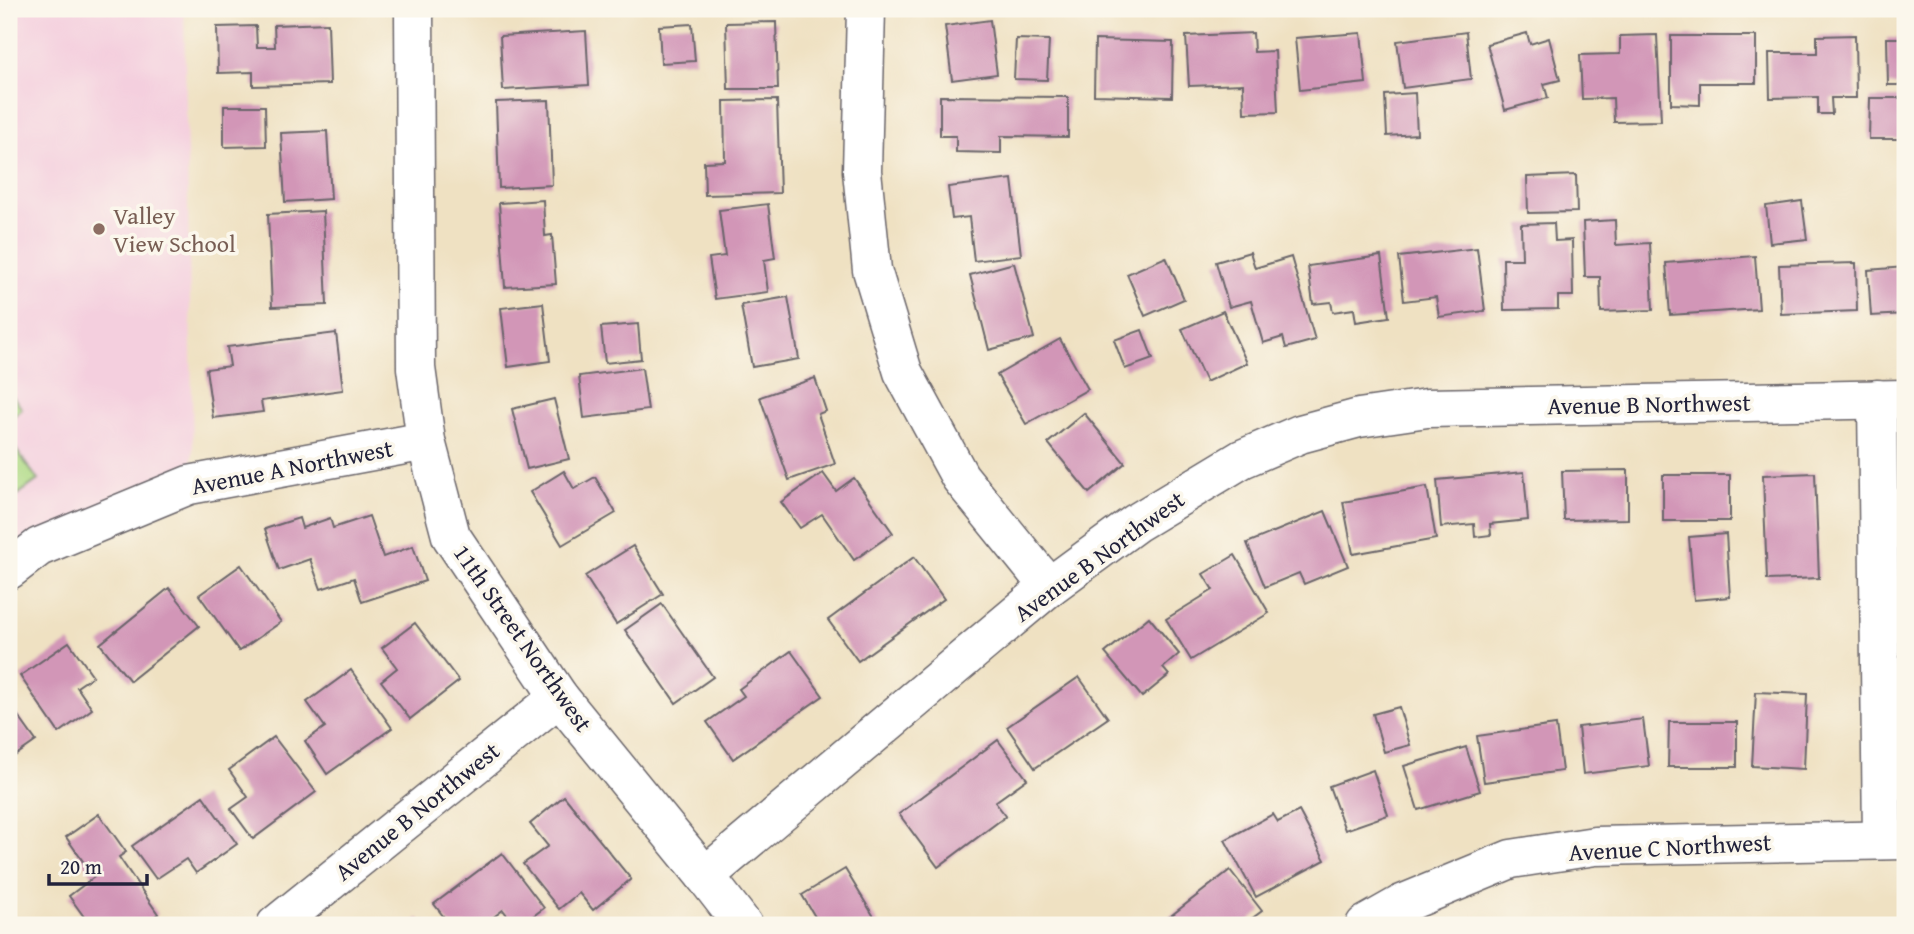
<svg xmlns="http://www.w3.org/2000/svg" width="1914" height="934" font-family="'Gentium Book Plus',serif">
  <rect width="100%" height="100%" fill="#fbf7ec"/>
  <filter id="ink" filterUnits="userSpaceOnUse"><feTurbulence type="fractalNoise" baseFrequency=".0143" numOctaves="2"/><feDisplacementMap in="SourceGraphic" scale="14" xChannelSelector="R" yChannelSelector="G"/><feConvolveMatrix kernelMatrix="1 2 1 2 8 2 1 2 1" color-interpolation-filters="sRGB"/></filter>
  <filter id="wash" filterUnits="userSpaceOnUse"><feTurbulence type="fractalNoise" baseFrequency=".00686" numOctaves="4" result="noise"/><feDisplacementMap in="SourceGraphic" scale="28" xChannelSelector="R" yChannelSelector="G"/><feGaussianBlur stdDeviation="1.57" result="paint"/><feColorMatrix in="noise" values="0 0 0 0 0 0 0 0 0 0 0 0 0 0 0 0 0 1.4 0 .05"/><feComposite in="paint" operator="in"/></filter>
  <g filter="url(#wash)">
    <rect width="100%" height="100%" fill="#efe1c2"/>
    <path fill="#f4cfde" d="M9 9H184L193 449 189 485 9 570Z"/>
    <g fill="#afda85" stroke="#687e60" stroke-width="2">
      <path d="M9 391 22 409 9 419Z"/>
      <path d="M9 440 38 480 9 501Z"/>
    </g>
    <g id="blocks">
      <g fill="#d296b7">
        <path d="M990 20 997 74 952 80 945 26Z"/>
        <path d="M776 22 778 89H728L726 23Z"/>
        <path d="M328 23 330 84 253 86V72L218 73 217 27 256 26 257 47H275L274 25Z"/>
        <path d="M692 24 695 61 661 63 659 26Z"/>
        <path d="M586 31 589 85 503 90 500 36Z"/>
        <path d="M1466 32 1471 79 1403 88 1397 41Z"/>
        <path d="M1253 33 1254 52 1275 51 1278 112 1244 113 1243 84 1189 86 1186 36Z"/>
        <path d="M1361 33 1366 83 1300 90 1295 38Z"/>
        <path d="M1527 33 1530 44 1549 38 1560 80 1544 84 1548 98 1505 110 1487 44Z"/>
        <path d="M1657 35 1661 121 1614 122 1613 98 1582 99 1580 55 1620 54V36Z"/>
        <path d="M1855 35 1856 98H1831L1832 114H1818V97L1770 98 1769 53H1817V36Z"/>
        <path d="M1671 36H1756V83H1700V105L1671 104Z"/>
        <path d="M1887 38H1905V85H1888Z"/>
        <path d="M1016 39 1049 40 1047 80 1014 79Z"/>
        <path d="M1095 40 1173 42 1172 97 1094 95Z"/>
        <path d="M1415 93 1417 134 1387 136 1385 95Z"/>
        <path d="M940 96 1068 97V137L1001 136V153L956 152V136H940Z"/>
        <path d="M1870 98H1905L1904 139H1869Z"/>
        <path d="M549 100 552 185 499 188 496 102Z"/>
        <path d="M777 100 780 193 705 195 704 162 725 161 724 101Z"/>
        <path d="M224 106H265L266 146 224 147Z"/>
        <path d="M327 131 331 199 285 202 281 133Z"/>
        <path d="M1576 175 1577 212 1528 213 1527 177Z"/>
        <path d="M1012 179 1021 255 974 261 969 217 952 219 948 187Z"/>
        <path d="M543 200 545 236 552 235 556 284 505 287 499 203Z"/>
        <path d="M1802 201 1807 239 1770 243 1766 206Z"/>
        <path d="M768 204 775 258 764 260 768 292 715 299 709 258 725 256 719 210Z"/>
        <path d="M323 211 327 305 272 307 268 214Z"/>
        <path d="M1615 220 1616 245 1650 243 1653 310 1601 312 1600 277H1585L1583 222Z"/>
        <path d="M1554 223 1555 241 1572 240 1573 296H1558V309L1504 310 1503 259H1522L1521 224Z"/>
        <path d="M1477 248 1485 311 1439 317 1436 297 1404 301 1399 257Z"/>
        <path d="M1250 252 1255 268 1291 257 1315 340 1286 348 1283 337 1263 343 1251 301 1229 307 1216 262Z"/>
        <path d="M1381 256 1389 317 1356 322 1354 309 1333 312 1331 302 1313 304 1308 266Z"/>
        <path d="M1755 256 1759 309 1670 315 1666 263Z"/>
        <path d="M1166 257 1184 299 1145 316 1127 274Z"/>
        <path d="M1014 263 1034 338 989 350 970 275Z"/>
        <path d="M1856 263 1857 311 1781 314 1779 265Z"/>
        <path d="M1905 267V314L1871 316 1868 270Z"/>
        <path d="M788 297 799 359 752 367 741 305Z"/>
        <path d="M543 303 550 361 508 367 501 308Z"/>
        <path d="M1223 311 1247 363 1206 382 1182 329Z"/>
        <path d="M638 324 641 359 605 363 601 327Z"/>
        <path d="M1142 330 1153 359 1125 369 1114 340Z"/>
        <path d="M336 333 343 390 261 401 263 412 213 418 206 369 230 366 227 347Z"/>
        <path d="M1060 339 1088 389 1026 424 997 375Z"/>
        <path d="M642 368 648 410 584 418 579 376Z"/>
        <path d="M815 378 826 411 818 414 835 464 789 480 760 397Z"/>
        <path d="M554 399 569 459 527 469 512 409Z"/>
        <path d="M1084 413 1125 463 1089 493 1048 443Z"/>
        <path d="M1628 470V519L1564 520 1562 471Z"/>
        <path d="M564 471 574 489 595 477 616 513 562 545 530 492Z"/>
        <path d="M1524 472 1528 520 1490 524 1491 535 1475 537 1474 524 1441 527 1437 480Z"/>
        <path d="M823 473 836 491 854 478 893 533 854 560 822 514 800 528 781 502Z"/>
        <path d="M1815 473 1819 578 1767 580 1763 475Z"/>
        <rect x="1663" y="475" width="67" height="46"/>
        <path d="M1427 487 1436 539 1353 554 1343 502Z"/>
        <path d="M1325 511 1348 566 1304 584 1299 573 1265 587 1247 543Z"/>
        <path d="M369 516 383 557 413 546 425 581 362 602 354 578 321 589 310 559 279 570 265 529 299 518 302 528 330 518 333 528Z"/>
        <path d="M1726 534 1730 597 1694 600 1689 537Z"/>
        <path d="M633 546 663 594 616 624 585 576Z"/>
        <path d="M1235 555 1269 613 1191 660 1166 619 1213 590 1203 574Z"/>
        <path d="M914 557 944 599 858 661 828 620Z"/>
        <path d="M241 565 281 622 239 651 199 595Z"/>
        <path d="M169 588 199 626 130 681 100 644Z"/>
        <path d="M662 604 713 677 676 703 625 630Z"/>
        <path d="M1149 617 1179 654 1163 668 1169 675 1142 697 1105 653Z"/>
        <path d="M415 623 459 681 410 719 381 681 397 668 382 648Z"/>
        <path d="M69 642 93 676 77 687 92 709 59 733 20 676Z"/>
        <path d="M791 651 823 696 733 759 707 722 744 696 739 689Z"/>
        <path d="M351 670 392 728 327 774 305 741 325 727 307 702Z"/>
        <path d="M1079 677 1108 718 1035 768 1007 727Z"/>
        <path d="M1756 692 1807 694 1804 769 1752 766Z"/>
        <path d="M9 703 36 741 9 760Z"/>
        <path d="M1399 707 1410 745 1384 752 1373 714Z"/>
        <path d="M1643 719 1649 766 1583 774 1578 727Z"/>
        <path d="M1669 722H1737V767H1668Z"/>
        <path d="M1556 725 1562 771 1484 782 1477 736Z"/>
        <path d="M274 737 316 792 253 839 231 809 248 797 229 770Z"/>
        <path d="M998 740 1027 779 995 802 1006 816 938 867 899 814Z"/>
        <path d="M1466 747 1480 791 1418 810 1404 766Z"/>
        <path d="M1373 770 1388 815 1345 830 1329 786Z"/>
        <path d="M203 796 237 844 196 873 186 859 156 879 132 846Z"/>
        <path d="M564 796 631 879 593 910 579 893 559 909 523 864 548 846 530 824Z"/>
        <path d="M1299 811 1325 860 1256 897 1225 840 1273 814 1278 822Z"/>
        <path d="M99 814 126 852 119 857 158 914 141 925H90L69 896 94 877 66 837Z"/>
        <path d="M502 853 544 908 521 925H515L503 910 483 925H450L434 904Z"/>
        <path d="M845 869 879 925H820L802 895Z"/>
        <path d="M1230 870 1262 911 1243 925H1159Z"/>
        <path d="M419 918 425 925H410Z"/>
        <path d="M1748 921V925H1727V923Z"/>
      </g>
    </g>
  </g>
  <g filter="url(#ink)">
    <use href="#blocks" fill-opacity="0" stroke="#6a656a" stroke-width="2"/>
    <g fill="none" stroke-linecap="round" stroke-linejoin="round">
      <g stroke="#6a656a" stroke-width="41">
        <g id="minor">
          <path d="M414 9 416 368 426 441 451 536 559 697 705 876 743 925"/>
          <path d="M866 9 862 171 872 270 903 372 960 477 1049 587"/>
          <path d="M1877 399 1882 840"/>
          <path d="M9 570 39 547 189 485 426 441"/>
          <path d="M705 876 1049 587 1136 523 1242 459 1300 434 1359 418 1427 408 1905 399"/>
          <path d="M276 925 559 697"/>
          <path d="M1365 925 1402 904 1511 859 1595 846 1905 840"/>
        </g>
      </g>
      <use href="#minor" stroke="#fff" stroke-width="38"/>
    </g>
  </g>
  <circle fill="#8d6e63" stroke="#fbf7ec" stroke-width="2.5" cx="99" cy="229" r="7"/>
  <g text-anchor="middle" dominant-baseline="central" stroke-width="7" stroke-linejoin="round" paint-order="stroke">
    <g font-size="24" fill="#785e54" stroke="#fbf7ec" text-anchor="start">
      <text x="113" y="215">Valley<tspan x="113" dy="28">View School</tspan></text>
    </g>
    <g font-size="24" fill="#22223b" stroke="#fbf7ec">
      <text transform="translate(1649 404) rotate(-1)">Avenue B Northwest</text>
      <text transform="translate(292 467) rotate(-11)">Avenue A Northwest</text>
      <text transform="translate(1099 556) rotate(-36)">Avenue B Northwest</text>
      <text transform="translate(523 638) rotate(55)">11th Street Northwest</text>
      <text transform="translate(417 811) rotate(-39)">Avenue B Northwest</text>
      <text transform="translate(1670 847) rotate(-3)">Avenue C Northwest</text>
    </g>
  </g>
  <rect width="1914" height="934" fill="none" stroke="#fbf7ec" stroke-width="35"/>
  <path d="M49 874v10h98v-10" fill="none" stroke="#22223b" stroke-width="3.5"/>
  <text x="60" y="874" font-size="21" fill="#22223b" stroke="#fbf7ec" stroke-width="5" paint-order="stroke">20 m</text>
</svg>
